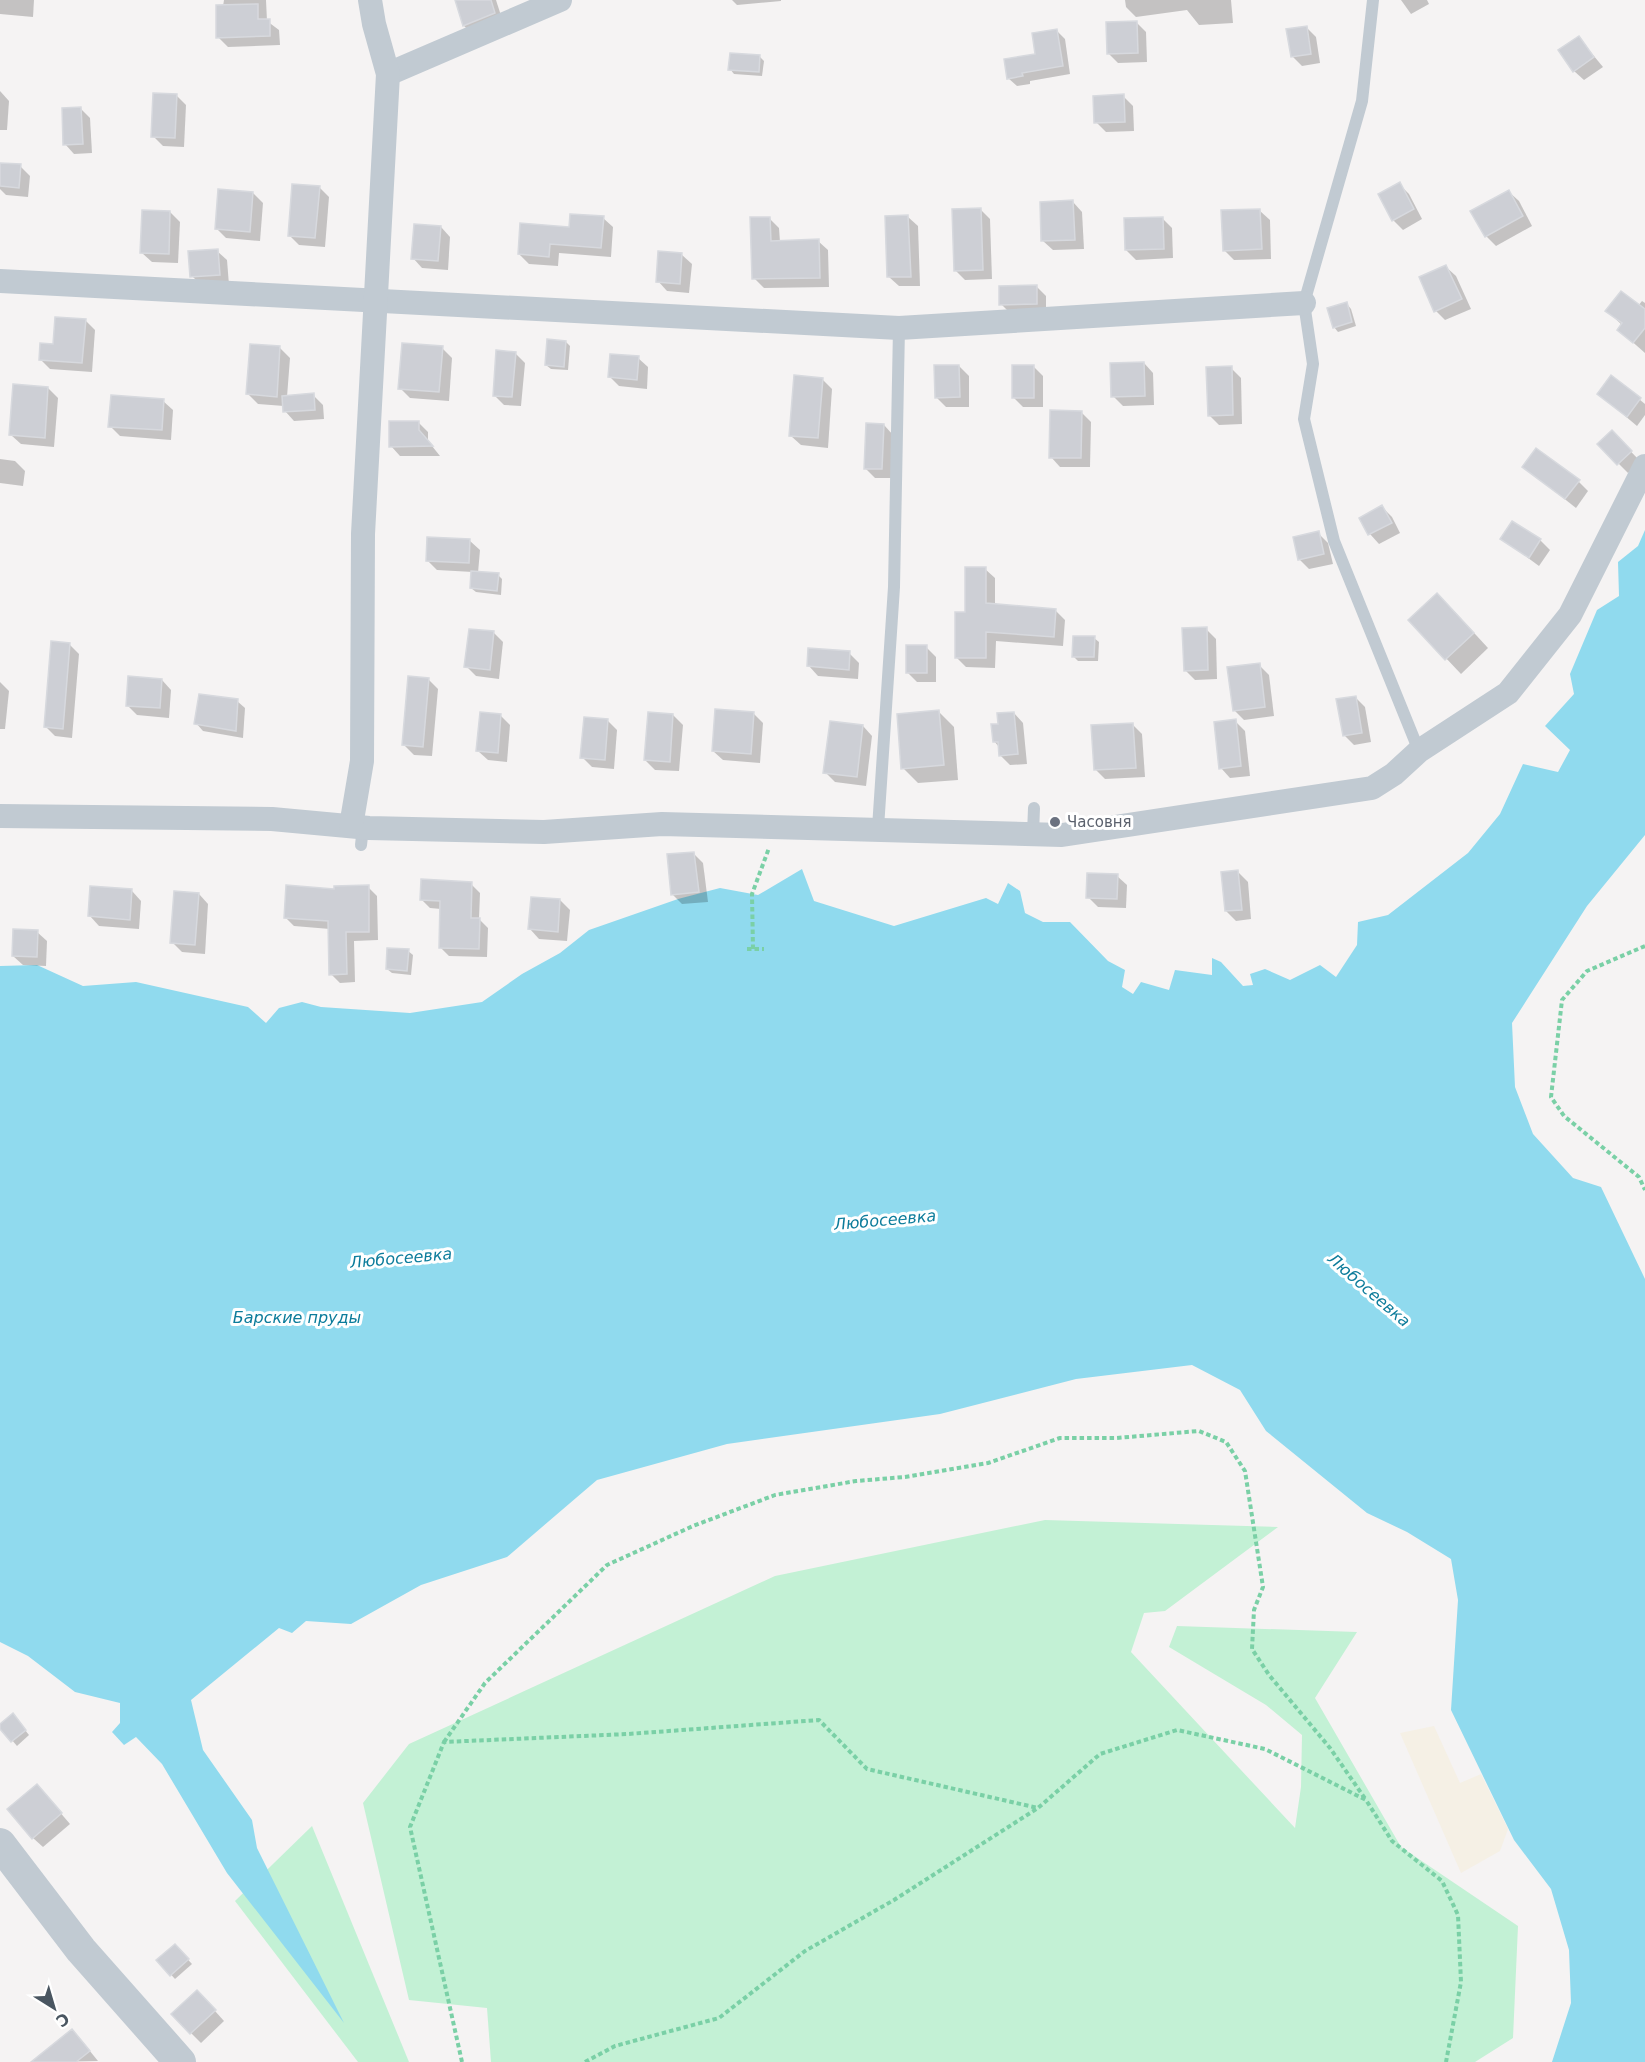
<svg xmlns="http://www.w3.org/2000/svg" width="1645" height="2062" font-family="'DejaVu Sans',sans-serif">
  <rect width="100%" height="100%" fill="#f5f3f3"/>
  <g fill="#c3f1d5">
    <path d="M1045 1520 1278 1527 1165 1611 1144 1613 1131 1652 1295 1828 1301 1787 1302 1735 1266 1705 1169 1647 1177 1626 1357 1632 1315 1698 1401 1847 1518 1926 1513 2038 1475 2062H491L487 2008 409 2000 363 1803 409 1744 775 1576Z"/>
    <path d="M312 1826 409 2062H358L235 1901Z"/>
  </g>
  <path fill="#f5f0e5" d="M1434 1726 1460 1783 1481 1774 1508 1829 1500 1851 1461 1873 1400 1733Z"/>
  <path fill="#90daee" d="M1645 530V835L1587 906 1512 1023 1515 1087 1533 1134 1573 1178 1601 1187 1645 1279V2062H1552L1571 2003 1569 1950 1551 1889 1514 1840 1451 1710 1458 1600 1451 1559 1407 1532 1367 1513 1266 1431 1240 1390 1192 1365 1076 1379 940 1414 727 1444 597 1480 507 1557 421 1585 351 1624 306 1621 292 1633 279 1628 191 1700 203 1750 252 1820 257 1848 344 2023 227 1873 162 1764 136 1737 124 1745 112 1732 120 1723V1703L75 1692 28 1656 0 1642V966L37 965 83 986 136 982 248 1007 266 1023 279 1008 302 1002 321 1007 410 1013 482 1002 522 974 560 953 589 930 678 899 720 888 758 895 802 869 814 901 894 926 986 898 998 904 1008 883 1020 891 1025 913 1043 922H1070L1108 961 1125 970 1122 987 1133 994 1141 982 1169 990 1175 970 1212 975V958L1221 962 1243 986 1253 985 1250 974 1265 969 1290 980 1320 965 1336 977 1357 945 1358 922 1388 915 1468 853 1500 814 1523 764 1558 772 1570 750 1545 726 1574 694 1570 674 1597 610 1619 596 1618 562 1638 546Z"/>
  <g fill="#0003">
    <path d="M0 0H34L33 17 0 14Z"/>
    <path d="M224 0H266L267 21 279 30 280 45 228 47 218 37Z"/>
    <path d="M460 0H496L503 22 474 35 464 26Z"/>
    <path d="M732 0H781V1L737 5Z"/>
    <path d="M1125 0H1231L1233 23 1199 25 1187 10 1136 17 1126 7Z"/>
    <path d="M1401 0H1427L1429 4 1411 14Z"/>
    <path d="M1136 22 1146 32 1147 62 1118 63 1108 53Z"/>
    <path d="M1306 27 1316 37 1320 63 1302 66 1292 56Z"/>
    <path d="M1056 30 1065 39 1070 74 1030 81V84L1017 86 1008 78 1037 56Z"/>
    <path d="M1579 38 1603 67 1584 80 1574 71Z"/>
    <path d="M759 56 764 61 762 76 734 74 730 69Z"/>
    <path d="M0 91 9 101 7 130H0Z"/>
    <path d="M176 95 186 105 184 147 163 146 153 136Z"/>
    <path d="M1123 96 1133 106 1134 131 1106 132 1096 122Z"/>
    <path d="M80 108 90 118 92 153 74 154 65 144Z"/>
    <path d="M0 164 20 166 30 176 28 197 6 195 0 189Z"/>
    <path d="M1399 184 1409 194 1422 219 1403 230 1393 220Z"/>
    <path d="M319 187 329 197 325 247 299 245 289 235Z"/>
    <path d="M1509 192 1519 201 1532 226 1496 246 1486 236Z"/>
    <path d="M253 193 263 203 260 241 226 238 217 229Z"/>
    <path d="M1073 202 1082 212 1084 249 1053 250 1043 241Z"/>
    <path d="M980 209 990 219 992 279 965 280 955 270Z"/>
    <path d="M1260 211 1270 220 1271 259 1234 260 1224 250Z"/>
    <path d="M170 212 180 222 178 263 152 262 142 253Z"/>
    <path d="M908 217 918 226 920 286H899L889 277Z"/>
    <path d="M603 218 613 227 611 257 559 253 558 266 529 264 519 254 571 228Z"/>
    <path d="M769 218 779 228 780 242 818 241 828 250 829 287 764 288 754 278Z"/>
    <path d="M1162 218 1172 228 1173 258 1136 260 1126 250Z"/>
    <path d="M441 227 450 237 448 270 422 268 413 258Z"/>
    <path d="M217 251 227 260 229 285 202 286 192 276Z"/>
    <path d="M682 255 692 264 689 293 667 291 658 281Z"/>
    <path d="M1446 267 1456 276 1471 309 1445 320 1436 311Z"/>
    <path d="M1036 286 1046 296V313L1011 314 1001 304Z"/>
    <path d="M1642 301 1645 303V353L1619 330 1622 325 1607 311 1638 306Z"/>
    <path d="M1347 304 1351 309 1356 326 1338 332 1334 327Z"/>
    <path d="M85 320 95 330 92 372 50 369 40 359Z"/>
    <path d="M566 342 570 346 568 370 551 369 546 365Z"/>
    <path d="M280 348 290 358 287 397 313 395 323 405 324 419 294 421 285 411 284 406 258 404 248 394Z"/>
    <path d="M442 348 452 358 449 401 410 398 400 388Z"/>
    <path d="M515 353 525 363 521 406 504 405 494 395Z"/>
    <path d="M638 358 648 367 647 389 619 386 610 377Z"/>
    <path d="M1144 363 1153 373 1154 405 1123 406 1113 396Z"/>
    <path d="M959 366 969 376V407H946L936 397Z"/>
    <path d="M1033 366 1043 376V407H1023L1013 397Z"/>
    <path d="M1231 368 1241 378 1242 424 1219 425 1209 415Z"/>
    <path d="M1612 377 1645 404V415L1637 426 1599 394Z"/>
    <path d="M822 379 832 389 828 448 801 445 791 436Z"/>
    <path d="M48 388 58 398 54 447 21 444 11 435Z"/>
    <path d="M163 401 173 410 171 440 120 436 110 426Z"/>
    <path d="M1081 412 1091 422 1090 467H1060L1051 457Z"/>
    <path d="M418 422 428 432V441L440 456H400L391 446Z"/>
    <path d="M884 425 893 435 892 478H875L865 468Z"/>
    <path d="M1612 432 1640 461 1628 473 1599 444Z"/>
    <path d="M0 459 15 461 25 471 23 486 0 483Z"/>
    <path d="M1524 467 1579 482 1588 491 1576 508Z"/>
    <path d="M1382 507 1392 517 1400 533 1379 544 1370 534 1361 518Z"/>
    <path d="M1318 533 1328 543 1333 564 1309 569 1299 559Z"/>
    <path d="M1502 539 1540 540 1550 550 1539 566Z"/>
    <path d="M470 541 480 550 478 573 498 575 502 579 501 595 476 592 471 588 473 572 437 570 427 560Z"/>
    <path d="M985 569 995 578V605L1055 610 1065 620 1063 646 996 641 995 668 966 667 956 657 967 614Z"/>
    <path d="M1452 609 1488 648 1461 674 1410 620Z"/>
    <path d="M1206 629 1216 639 1217 679 1195 680 1185 670Z"/>
    <path d="M494 633 503 642 499 679 476 676 466 666Z"/>
    <path d="M1094 638 1099 642 1098 661H1078L1074 657Z"/>
    <path d="M69 644 79 654 72 738 55 736 46 727Z"/>
    <path d="M926 647 936 657V682H917L907 672Z"/>
    <path d="M849 653 859 663 858 679 818 676 809 666Z"/>
    <path d="M1259 665 1269 675 1274 716 1244 720 1234 710Z"/>
    <path d="M428 679 438 689 432 756 414 755 404 745Z"/>
    <path d="M162 680 171 690 169 718 137 715 127 705Z"/>
    <path d="M0 682 9 691 5 729H0Z"/>
    <path d="M1355 697 1365 707 1371 742 1354 745 1344 735Z"/>
    <path d="M237 701 245 708 243 738 203 731 196 723Z"/>
    <path d="M939 712 954 727 958 780 918 783 903 768Z"/>
    <path d="M753 713 763 723 760 763 723 760 713 751Z"/>
    <path d="M1014 713 1023 723 1027 764 1010 765 1000 755 999 747 994 741 999 725Z"/>
    <path d="M500 715 510 725 507 762 488 760 478 751Z"/>
    <path d="M673 715 683 725 679 771 655 770 645 760Z"/>
    <path d="M607 720 617 730 614 769 592 767 582 757Z"/>
    <path d="M1235 721 1245 731 1250 776 1230 778 1221 768Z"/>
    <path d="M1132 724 1142 734 1145 777 1105 779 1096 770Z"/>
    <path d="M863 726 872 736 866 786 835 782 825 772Z"/>
    <path d="M693 853 703 863 708 902 682 904 672 894Z"/>
    <path d="M1238 872 1248 882 1251 919 1236 921 1226 911Z"/>
    <path d="M1117 876 1127 885 1126 908 1098 907 1088 897Z"/>
    <path d="M471 884 480 893 479 919 488 928 487 957 449 956 440 947 441 909 430 908 421 899Z"/>
    <path d="M368 887 377 896 378 940 354 941 355 982 340 983 331 974 330 929 294 926 285 917 335 891Z"/>
    <path d="M132 891 141 901 139 929 99 926 90 916Z"/>
    <path d="M199 894 208 904 205 954 182 952 172 942Z"/>
    <path d="M560 900 570 910 567 941 539 939 530 929Z"/>
    <path d="M37 932 47 941 46 966 23 965 13 956Z"/>
    <path d="M408 951 413 955 411 975 392 973 387 969Z"/>
    <path d="M17 1720 29 1735 17 1746 0 1726Z"/>
    <path d="M46 1796 70 1824 43 1847 33 1838Z"/>
    <path d="M175 1946 192 1964 175 1979 158 1960Z"/>
    <path d="M206 2001 224 2021 201 2043 191 2033Z"/>
    <path d="M72 2031 81 2040 98 2061 46 2062Z"/>
  </g>
  <g fill="#cdcfd5" stroke="#d7d9de" stroke-width="1.5">
    <path d="M455 0H491L495 13 463 26Z"/>
    <path d="M258 4V19H270V36L216 38V5Z"/>
    <path d="M1137 21 1138 53 1107 54 1106 22Z"/>
    <path d="M1307 26 1311 54 1291 57 1286 29Z"/>
    <path d="M1057 29 1063 66 1022 73 1023 76 1007 79 1004 59 1035 54 1032 33Z"/>
    <path d="M1579 36 1594 57 1573 72 1558 50Z"/>
    <path d="M730 53 760 55 759 72 728 70Z"/>
    <path d="M153 93 177 94 175 138 151 137Z"/>
    <path d="M1124 94 1125 122 1094 123 1093 96Z"/>
    <path d="M81 107 83 144 63 145 62 108Z"/>
    <path d="M0 163 21 164 19 188 0 186Z"/>
    <path d="M1400 182 1414 209 1392 221 1378 194Z"/>
    <path d="M292 184 320 186 315 238 288 236Z"/>
    <path d="M218 189 253 192 250 232 215 229Z"/>
    <path d="M1509 190 1523 216 1485 237 1470 211Z"/>
    <path d="M1073 200 1075 240 1041 241 1040 202Z"/>
    <path d="M981 208 983 270 954 271 952 209Z"/>
    <path d="M1260 209 1262 249 1223 251 1221 210Z"/>
    <path d="M142 210 170 211 169 254 140 253Z"/>
    <path d="M570 214 604 216 601 248 550 244 549 257 518 254 520 223 569 227Z"/>
    <path d="M908 215 911 277H887L885 216Z"/>
    <path d="M750 217H770L771 241 819 239 820 278 752 279Z"/>
    <path d="M1163 217 1164 249 1125 250 1124 218Z"/>
    <path d="M414 224 441 226 438 261 411 259Z"/>
    <path d="M218 249 220 275 190 277 188 251Z"/>
    <path d="M658 251 682 253 680 284 656 282Z"/>
    <path d="M1446 265 1462 299 1434 312 1419 277Z"/>
    <path d="M1037 285V304L999 305V286Z"/>
    <path d="M1621 291 1645 309V328L1633 343 1617 330 1622 323 1605 311Z"/>
    <path d="M1347 302 1352 322 1333 328 1327 308Z"/>
    <path d="M55 317 86 319 82 363 39 360 40 343 53 344Z"/>
    <path d="M547 339 566 341 564 367 545 365Z"/>
    <path d="M402 343 443 346 439 392 398 389Z"/>
    <path d="M250 344 280 346 277 397 246 394Z"/>
    <path d="M496 350 516 352 512 397 493 396Z"/>
    <path d="M610 354 639 356 637 380 608 377Z"/>
    <path d="M1144 362 1145 396 1111 397 1110 363Z"/>
    <path d="M934 365H959L960 397 935 398Z"/>
    <rect x="1012" y="365" width="22" height="33"/>
    <path d="M1232 366 1233 415 1208 416 1206 367Z"/>
    <path d="M794 375 823 378 818 438 789 436Z"/>
    <path d="M1611 375 1641 398 1627 417 1597 394Z"/>
    <path d="M13 384 48 387 45 438 9 435Z"/>
    <path d="M314 393 315 410 283 412 282 396Z"/>
    <path d="M111 395 164 399 162 430 108 427Z"/>
    <path d="M1050 410 1082 411 1081 458H1049Z"/>
    <path d="M389 421H419V430L433 446 389 447Z"/>
    <path d="M866 423 884 424 882 469H864Z"/>
    <path d="M1612 430 1632 451 1617 465 1597 444Z"/>
    <path d="M1536 448 1580 480 1565 499 1522 467Z"/>
    <path d="M1382 505 1392 523 1368 535 1359 518Z"/>
    <path d="M1512 521 1541 539 1529 558 1500 539Z"/>
    <path d="M1319 531 1324 554 1298 560 1293 537Z"/>
    <path d="M427 537 470 539 469 563 426 561Z"/>
    <path d="M965 567H986V603L1056 609 1054 637 986 632V658H955V612H965Z"/>
    <path d="M471 571 499 573 497 591 470 588Z"/>
    <path d="M1437 593 1474 633 1445 660 1408 620Z"/>
    <path d="M1207 627 1208 670 1184 671 1182 628Z"/>
    <path d="M469 629 494 631 490 670 464 667Z"/>
    <path d="M1073 636H1095L1094 657H1072Z"/>
    <path d="M51 641 70 643 63 729 44 727Z"/>
    <rect x="906" y="645" width="21" height="28"/>
    <path d="M808 648 850 651 849 670 807 666Z"/>
    <path d="M1260 663 1265 707 1233 711 1227 667Z"/>
    <path d="M128 676 162 679 160 708 126 706Z"/>
    <path d="M408 676 429 678 423 747 402 745Z"/>
    <path d="M199 694 238 699 236 731 194 724Z"/>
    <path d="M1356 696 1362 733 1343 736 1336 699Z"/>
    <path d="M715 709 754 712 751 754 712 751Z"/>
    <path d="M939 710 944 765 901 769 897 714Z"/>
    <path d="M480 712 501 714 498 753 476 751Z"/>
    <path d="M648 712 673 714 670 762 644 760Z"/>
    <path d="M1014 712 1018 754 999 756 998 742H993L991 724H998L997 713Z"/>
    <path d="M584 717 608 719 605 760 580 758Z"/>
    <path d="M1236 719 1241 766 1219 769 1214 722Z"/>
    <path d="M830 721 863 725 857 777 823 773Z"/>
    <path d="M1133 723 1136 768 1094 770 1091 725Z"/>
    <path d="M694 852 699 892 671 895 667 854Z"/>
    <path d="M1238 870 1242 910 1225 911 1221 872Z"/>
    <path d="M1087 873 1118 874 1117 899 1086 898Z"/>
    <path d="M421 879 472 882 471 918H480L479 949 439 948 440 901 420 900Z"/>
    <path d="M286 885 334 889V886L369 885V932H346L347 974 329 975 328 921 284 918Z"/>
    <path d="M90 886 132 889 130 920 88 916Z"/>
    <path d="M174 891 199 893 195 945 170 943Z"/>
    <path d="M531 897 560 899 558 932 528 929Z"/>
    <path d="M13 929 38 930 37 957 12 956Z"/>
    <path d="M387 948 409 949 407 971 386 969Z"/>
    <path d="M13 1713 26 1730 11 1742 0 1729V1724Z"/>
    <path d="M37 1784 62 1813 32 1839 7 1809Z"/>
    <path d="M175 1944 189 1959 170 1976 156 1960Z"/>
    <path d="M197 1990 216 2010 190 2034 171 2014Z"/>
    <path d="M72 2029 90 2051 76 2062H31Z"/>
  </g>
  <g fill="none" stroke-linecap="round" stroke-linejoin="round">
    <g stroke="#7ad0a6" stroke-width="4" stroke-dasharray="4.5 3" stroke-linecap="butt">
      <path d="M1645 946 1587 971 1562 1000 1551 1097 1564 1116 1639 1177 1645 1190"/>
      <path d="M747 949H764"/>
      <path d="M753 949 752 894 769 848"/>
      <path d="M444 1742 485 1683 607 1565 693 1526 775 1495 856 1481 905 1477 988 1463 1060 1438H1116L1199 1431 1226 1442 1245 1471 1263 1587 1254 1610 1252 1649 1269 1675 1330 1748 1366 1800"/>
      <path d="M462 2062 410 1827 444 1742 628 1734 819 1720 867 1769 1038 1808 1100 1754 1177 1730 1265 1749 1366 1800 1392 1841 1442 1881 1458 1915 1461 1982 1446 2062"/>
      <path d="M585 2062 615 2046 719 2018 805 1951 894 1900 1038 1808"/>
    </g>
    <g stroke="#c1cad2" stroke-width="12">
      <path d="M1373 0 1362 101 1304 303 1313 364 1304 419 1334 541 1419 751"/>
      <path d="M878 828 894 587 899 328"/>
      <path d="M1033 834 1034 808"/>
      <path d="M361 845 363 827"/>
    </g>
    <g stroke="#c1cad2" stroke-width="24">
      <path d="M388 74 560 0"/>
      <path d="M0 281 899 328 1304 303"/>
      <path d="M0 816 272 819 369 828 544 832 662 824 1062 835 1372 788 1394 774 1419 751 1508 693 1570 615 1645 466"/>
      <path d="M351 826 362 761 363 534 388 74 374 24 370 0"/>
    </g>
    <path stroke="#c1cad2" stroke-width="32" d="M0 1844 81 1950 180 2062"/>
  </g>
  <circle fill="#6b7280" stroke="#fff" stroke-width="2" cx="1055" cy="822" r="6"/>
  <g text-anchor="middle" dominant-baseline="central" stroke-width="6" stroke-linejoin="round" paint-order="stroke">
    <g font-size="15" fill="#5b616d" stroke="#fff" text-anchor="start">
      <text x="1067" y="822">Часовня</text>
    </g>
    <g font-size="16" font-style="italic" fill="#0c7c9b" stroke="#fff">
      <text transform="translate(885 1220) rotate(-5)">Любосеевка</text>
      <text transform="translate(401 1258) rotate(-5)">Любосеевка</text>
      <text transform="translate(1369 1290) rotate(41)">Любосеевка</text>
      <text x="297" y="1317">Барские пруды</text>
    </g>
  </g>
  <g transform="translate(54 2008) rotate(143)" stroke="#ffffff" stroke-width="4.5" paint-order="stroke">
  <path d="M0-4.5L10 22L0 15L-10 22Z" fill="#4a5661"/>
  <text y="-9" font-size="16" font-weight="bold" text-anchor="middle" fill="#4a5661">С</text>
  </g>
</svg>
